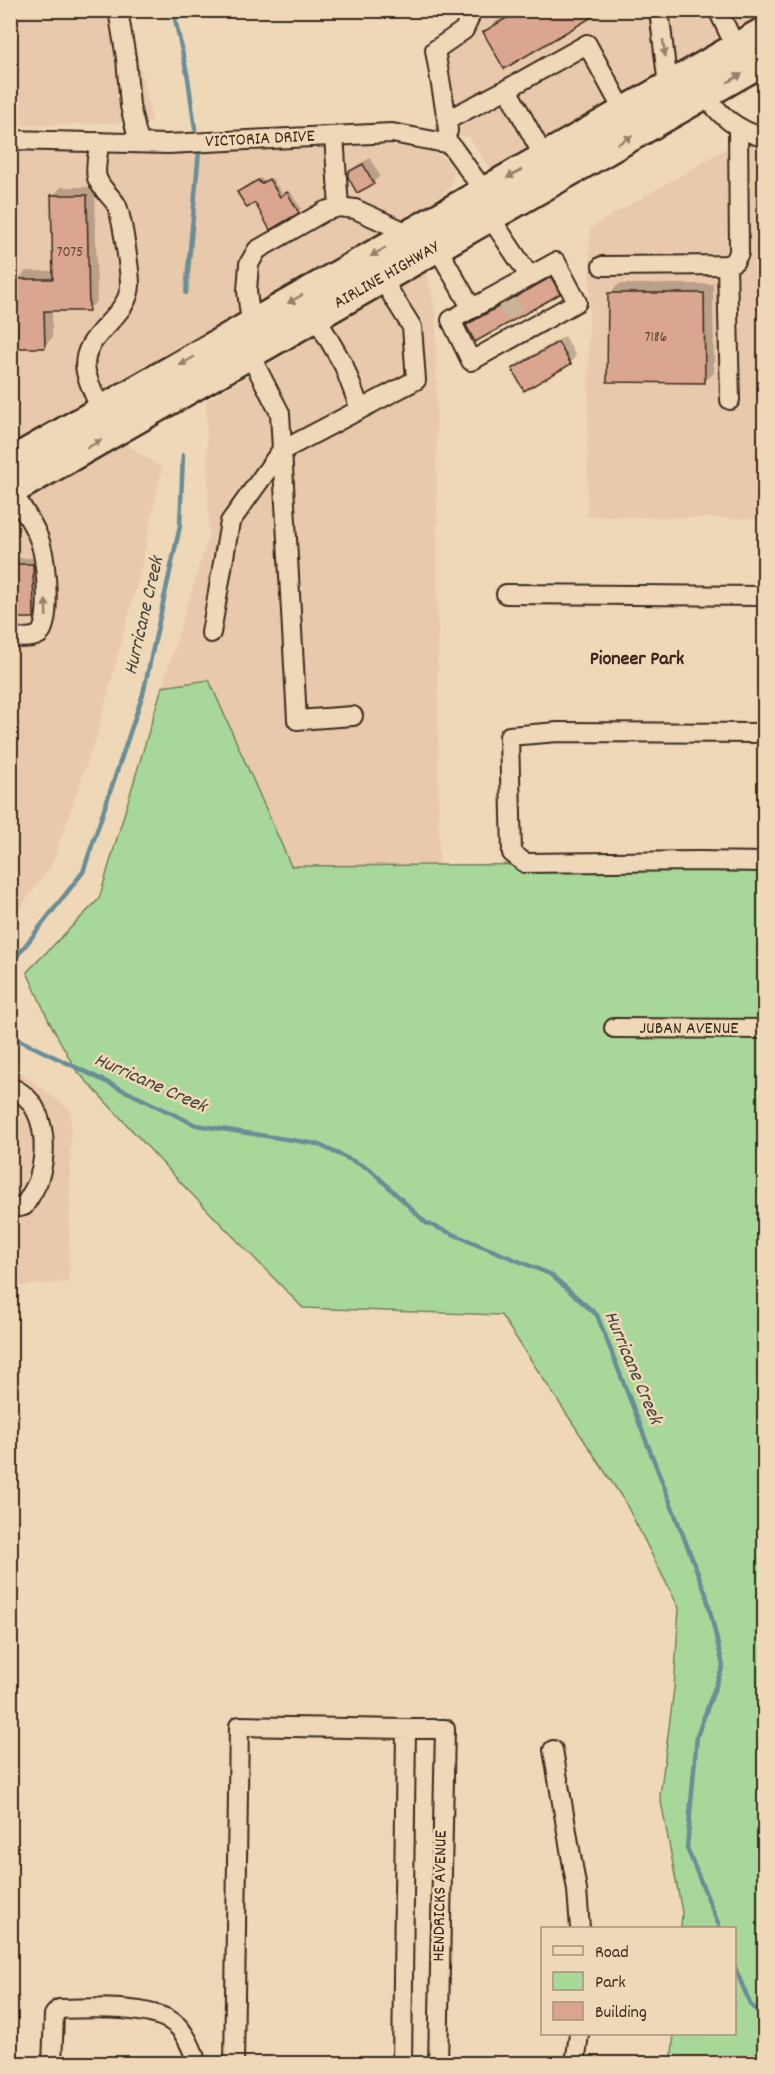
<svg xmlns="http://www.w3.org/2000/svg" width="775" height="2074" font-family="Dekko,sans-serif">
  <rect width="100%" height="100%" fill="#efd8b7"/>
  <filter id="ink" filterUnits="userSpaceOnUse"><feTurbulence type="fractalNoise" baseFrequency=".0167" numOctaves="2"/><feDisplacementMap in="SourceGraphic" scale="12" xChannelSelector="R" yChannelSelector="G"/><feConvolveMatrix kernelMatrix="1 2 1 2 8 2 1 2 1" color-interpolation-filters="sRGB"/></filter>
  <g filter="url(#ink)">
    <g fill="#e9c9ab">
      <path d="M10 11H128L152 122 11 126Z"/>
      <path d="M492 11H764V13L490 169 469 137 440 134 430 48Z"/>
      <path d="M764 127V519L587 516 590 228Z"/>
      <path d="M379 145 409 147 431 151 446 159 453 167 454 175 451 186 439 198 11 444 10 150Z"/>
      <path d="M426 271 436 312 439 865 290 867 209 680 162 687 209 534 206 401Z"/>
      <path d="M124 443 162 468 140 572 97 735 51 867 11 919V508Z"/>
      <path d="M10 1065 71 1110 69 1282 11 1287Z"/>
    </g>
    <path fill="#a8d899" stroke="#72815c" stroke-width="1.5" d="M209 680 291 866 764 863V2063H671L674 2034H734V1928H681L682 1912 660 1796 674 1689 679 1608 625 1502 501 1315 303 1308 183 1185 76 1070 49 1021 27 972 99 899 162 687Z"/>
    <g fill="#0003">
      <path d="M516 10H597L485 32 494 23Z"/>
      <path d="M370 158 380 176 373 182 349 173 356 166Z"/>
      <path d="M261 178 264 183 272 178 283 195 290 191 301 209 298 212 255 201 242 190Z"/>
      <path d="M61 187H95L97 301 89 309 52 310V338L44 346 17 280 26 271H54L53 196Z"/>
      <path d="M553 277 561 291 559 293 469 323Z"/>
      <path d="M619 284H713L714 373 704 382 610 293Z"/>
      <path d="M565 336 576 356 570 363 514 369 520 362Z"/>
      <path d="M19 558H39L40 610 33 616H12L10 575 13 573 12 565Z"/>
    </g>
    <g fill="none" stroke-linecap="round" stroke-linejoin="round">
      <g stroke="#698e97" stroke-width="4.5">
        <path d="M173 10 188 78 195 129"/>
        <path d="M186 293 199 151"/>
        <path d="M10 965 83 872 143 694 180 526 183 455"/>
        <path d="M10 1027 15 1038 196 1125 317 1144 370 1169 426 1223 550 1274 597 1315 706 1594 723 1666 697 1736 687 1848 720 1928"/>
        <path d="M734 1965 750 2004 764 2018"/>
      </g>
    </g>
    <g fill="#daa68f" stroke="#3b2a1e" stroke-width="1.5">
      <path d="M520 10H604L504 69 483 32Z"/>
      <path d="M363 164 374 184 357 193 348 177V172Z"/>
      <path d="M269 179 280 197 287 192 299 213 270 230 255 203 247 208 237 192 258 180 261 184Z"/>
      <path d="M51 195H87L89 311H44L45 348H17L16 279H53Z"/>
      <path d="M551 277 560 294 475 342 466 325Z"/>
      <path d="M608 293H704L705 383 607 382Z"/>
      <path d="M558 342 571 364 524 391 512 369Z"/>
      <path d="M11 564H33L34 618H11Z"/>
    </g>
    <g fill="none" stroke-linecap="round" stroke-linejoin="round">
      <path stroke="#cbb598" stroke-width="18" stroke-dasharray="18 9" stroke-linecap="butt" d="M505 300 516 319"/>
      <g stroke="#3b2a1e" stroke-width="22">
        <g id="minor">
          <path d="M118 10 126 58 130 106 139 143"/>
          <path d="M659 10 668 86"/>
          <path d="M718 10 736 48"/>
          <path d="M700 86C715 112 735 131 764 137"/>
          <path d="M447 120 435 50 464 30 469 19 465 10"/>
          <path d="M448 131 447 120 507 89"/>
          <path d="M334 136 339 207"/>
          <path d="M10 140 168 144 392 133 450 144 484 191"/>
          <path d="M99 142C99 152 94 168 97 178 101 189 110 195 116 204 122 214 130 272 130 285 129 319 78 335 86 372 89 385 96 398 101 410"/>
          <path d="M544 157 507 89 587 44 624 112"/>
          <path d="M490 217 530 277"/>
          <path d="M437 247 472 309"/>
          <path d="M556 262 577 302 471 361 451 320Z"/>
          <path d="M727 265 730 400"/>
          <path d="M602 266 727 265 735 261 739 253 738 127"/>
          <path d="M316 317 344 366 360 409"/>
          <path d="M251 324 247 291 249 264 257 250 325 211 339 207 355 209 410 234"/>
          <path d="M250 355 280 413 297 720 353 716"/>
          <path d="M506 594 764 596"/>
          <path d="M211 633 230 522 281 451 416 380 412 327 382 279"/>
          <path d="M10 637C19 638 31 639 38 635 52 628 46 563 42 549 38 529 22 509 12 491"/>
          <path d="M764 733 558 732 509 736 512 853 525 863 697 861 764 862"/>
          <path d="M614 1028 764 1029"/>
          <path d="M10 1087C46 1101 49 1148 38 1181 35 1189 29 1198 24 1206L10 1209"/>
          <path d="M406 1729H445L438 2064"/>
          <path d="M553 1750 577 1890 580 1928"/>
          <path d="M52 2064 54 2015 59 2009C88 2008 150 2005 174 2023 184 2030 195 2052 196 2064"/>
          <path d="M234 2064 239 1726 406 1729 402 2064"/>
          <path d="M575 2064 579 2034"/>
        </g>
      </g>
      <g stroke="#3b2a1e" stroke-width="32">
        <g id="highway">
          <path d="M10 462 764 31"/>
          <path d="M10 492 764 61"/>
        </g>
      </g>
      <use href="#minor" stroke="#efd8b7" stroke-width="18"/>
      <use href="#highway" stroke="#efd8b7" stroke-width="27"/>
    </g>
    <defs><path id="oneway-solid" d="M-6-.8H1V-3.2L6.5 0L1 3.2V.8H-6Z" transform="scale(1.5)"/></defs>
    <g fill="#95816a">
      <use href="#oneway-solid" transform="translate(664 48) rotate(83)"/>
      <use href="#oneway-solid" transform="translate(735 78) rotate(-30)"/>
      <use href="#oneway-solid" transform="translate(625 140) rotate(-30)"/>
      <use href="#oneway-solid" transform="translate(514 174) rotate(151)"/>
      <use href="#oneway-solid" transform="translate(378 252) rotate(150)"/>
      <use href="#oneway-solid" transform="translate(295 299) rotate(150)"/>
      <use href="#oneway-solid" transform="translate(187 361) rotate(150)"/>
      <use href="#oneway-solid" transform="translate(94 444) rotate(-30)"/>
      <use href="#oneway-solid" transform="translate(46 608) rotate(-92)"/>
    </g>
  </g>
  <g text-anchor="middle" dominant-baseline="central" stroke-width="5" stroke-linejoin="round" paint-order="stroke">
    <g font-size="15" fill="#63493a">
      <text x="70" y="253">7075</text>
      <text x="656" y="338">7186</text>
    </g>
    <g font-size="18" fill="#3b2a1e" stroke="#efd8b7">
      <text transform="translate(260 140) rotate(-3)">VICTORIA DRIVE</text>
      <text transform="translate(387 276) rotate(-30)">AIRLINE HIGHWAY</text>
      <text x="689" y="1029">JUBAN AVENUE</text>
      <text transform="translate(441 1896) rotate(-89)">HENDRICKS AVENUE</text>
    </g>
    <g font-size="20" font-style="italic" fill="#46433c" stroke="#efd8b7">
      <text transform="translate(145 616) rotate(-77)">Hurricane Creek</text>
      <text transform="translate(150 1084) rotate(24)">Hurricane Creek</text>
      <text transform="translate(632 1368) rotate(67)">Hurricane Creek</text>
    </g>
    <g font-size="20" font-weight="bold" fill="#3b2a1e" stroke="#efd8b7">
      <text x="637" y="660">Pioneer Park</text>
    </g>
  </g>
  <rect width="775" height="2074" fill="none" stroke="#efd8b7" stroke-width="36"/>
  <rect x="18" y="18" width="739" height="2038" fill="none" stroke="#3b2a1e" stroke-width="2" filter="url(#ink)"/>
  <rect x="541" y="1927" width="195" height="108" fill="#efd8b7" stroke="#a7927a" stroke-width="1.5"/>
  <rect x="553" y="1946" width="30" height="9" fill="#efd8b7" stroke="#a7927a" stroke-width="1.5"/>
  <text x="595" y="1957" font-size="18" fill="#3b2a1e">Road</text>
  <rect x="553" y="1972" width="30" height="18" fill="#a8d899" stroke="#a7927a" stroke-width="1.5"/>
  <text x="595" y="1987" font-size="18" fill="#3b2a1e">Park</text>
  <rect x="553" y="2002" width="30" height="18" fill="#daa68f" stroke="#a7927a" stroke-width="1.5"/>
  <text x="595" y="2017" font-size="18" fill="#3b2a1e">Building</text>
</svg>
